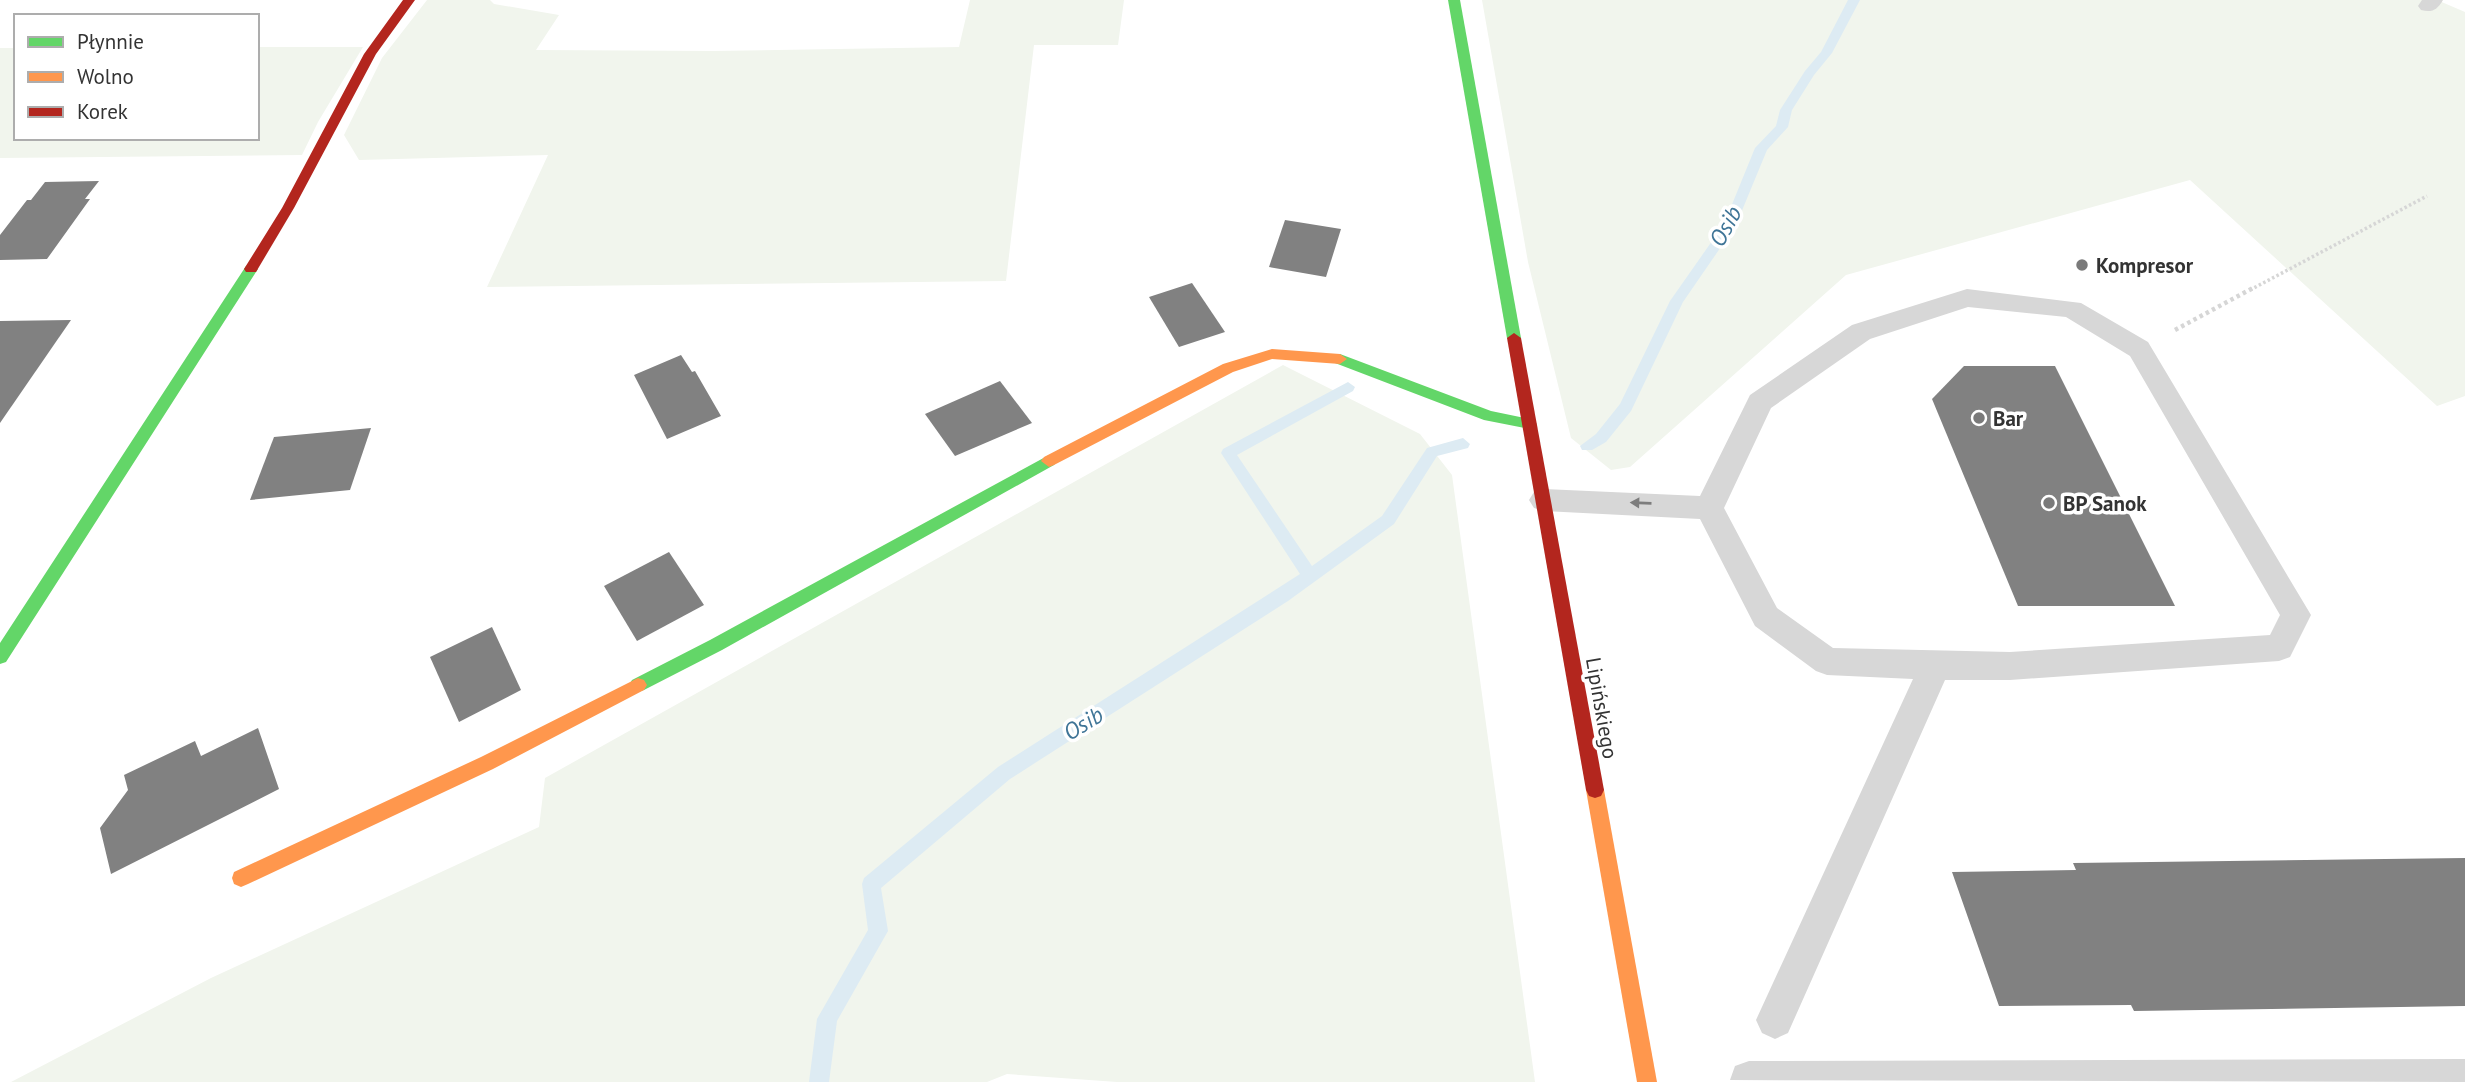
<svg xmlns="http://www.w3.org/2000/svg" width="2465" height="1082" font-family="'PT Sans',sans-serif">
  <rect width="100%" height="100%" fill="#fff"/>
  <g fill="#f1f5ed">
    <path d="M427 0H490L494 4 559 15 536 50 713 51 959 47 970 0H1124L1118 45H1034L1006 281 487 287 548 155 359 160 344 135 382 58Z"/>
    <path d="M1482 0H2437L2465 12V396L2437 406 2190 180 1846 275 1630 467 1611 470 1571 438 1528 262Z"/>
    <path d="M257 47H363L318 122 302 155 0 158V48H16V138H257Z"/>
    <path d="M1283 365 1420 434 1452 475 1535 1082H1117L1007 1074 987 1082H11L211 978 539 827 545 778Z"/>
  </g>
  <g fill="none" stroke-linecap="round" stroke-linejoin="round">
    <g fill="#ddebf3" fill-rule="evenodd">
      <path d="M1848 0H1860L1832 53 1814 75 1792 110 1788 127 1767 150 1736 225 1683 302 1631 411 1606 442 1592 450H1582L1580 446 1596 434 1620 404 1670 301 1724 224 1755 148 1776 126 1780 110 1805 71 1821 52Z"/>
      <path d="M1348 382 1355 387 1353 391 1237 455 1312 566 1382 516 1427 448 1463 438 1470 444 1468 448 1437 456 1394 524 1288 601 1010 779 881 888 888 931 837 1021 829 1082H809L817 1019 868 930 862 884 864 878 998 767 1300 574 1221 453 1223 449Z"/>
    </g>
  </g>
  <g fill="#818181">
    <path d="M99 181 85 199H90L47 259 0 260V235L27 200H31L45 182Z"/>
    <path d="M1285 220 1341 229 1326 277 1269 267Z"/>
    <path d="M1192 283 1225 332 1179 347 1149 297Z"/>
    <path d="M71 320 0 423V321Z"/>
    <path d="M681 355 692 372 695 371 721 416 667 439 634 375Z"/>
    <path d="M1964 366H2055L2175 606H2018L1932 399Z"/>
    <path d="M1000 381 1032 423 955 456 925 414Z"/>
    <path d="M371 428 350 490 250 500 274 437Z"/>
    <path d="M669 552 704 605 637 641 604 586Z"/>
    <path d="M492 627 521 690 459 722 430 657Z"/>
    <path d="M258 728 279 789 111 874 100 828 128 790 124 775 195 741 201 756Z"/>
    <path d="M2465 858V1006L2134 1011 2131 1005 1999 1006 1952 872 2076 870 2073 863Z"/>
  </g>
  <g fill="none" stroke-linecap="round" stroke-linejoin="round">
    <path stroke="#d6d6d6" stroke-width="3.5" stroke-dasharray="2.5 2.5" stroke-linecap="butt" d="M2250 290 2427 196"/>
    <path stroke="#d6d6d6" stroke-width="4.5" stroke-dasharray="3.5 3.5" stroke-linecap="butt" d="M2175 330 2253 288"/>
    <g fill="#d7d7d7" fill-rule="evenodd">
      <path d="M2422 0H2443C2437 10 2432 13 2421 10L2418 6Z"/>
      <path d="M1967 289 2081 303 2148 342 2311 615 2290 657 2279 661 2010 680H1945L1788 1033 1775 1039 1762 1033 1756 1020 1913 679 1827 675 1816 671 1755 626 1700 519 1544 511 1534 508 1529 500 1534 492 1544 489 1700 496 1750 395 1852 325ZM1968 307 2066 317 2130 356 2280 615 2270 635 2010 652 1833 648 1777 608 1724 508 1771 408 1870 339Z"/>
      <path d="M2465 1059V1082L1730 1080 1735 1066 1749 1061Z"/>
    </g>
    <g fill="#63d668" fill-rule="evenodd">
      <path d="M1448 0H1460L1521 338 1514 343 1507 338Z"/>
      <path d="M251 264 258 269 256 272 6 662 0 664V643L246 266Z"/>
      <path d="M1340 354 1491 411 1530 419 1537 424 1530 429 1484 420 1335 363 1333 359 1335 355Z"/>
      <path d="M1049 455 1057 461 1054 465 722 650 644 690 638 692 632 690 629 685 632 680 710 640Z"/>
    </g>
    <g fill="#ff974d" fill-rule="evenodd">
      <path d="M1272 349 1340 354 1347 359 1340 364 1272 359 1233 372 1054 465 1049 467 1041 461 1044 457 1223 364Z"/>
      <path d="M638 678 644 680 647 685 644 690 493 769 248 884 241 887 234 884 232 878 234 872 481 757Z"/>
      <path d="M1595 782 1601 784 1604 790 1657 1082H1637L1586 790 1589 784Z"/>
    </g>
    <g fill="#b3261e" fill-rule="evenodd">
      <path d="M403 0H415L376 54 294 208 256 272H246L244 269 282 208 364 54Z"/>
      <path d="M1514 333 1521 338 1604 790 1601 796 1595 798 1589 796 1586 790 1507 338Z"/>
    </g>
  </g>
  <defs><path id="oneway-solid" d="M-6-.8H1V-3.2L6.5 0L1 3.2V.8H-6Z" transform="scale(1.75)"/></defs>
  <use fill="#7d7d7d" href="#oneway-solid" transform="translate(1641 503) rotate(-178)"/>
  <g fill="#7a7a7a" stroke="#fff" stroke-width="2.5">
    <circle cx="2082" cy="265" r="7"/>
    <circle cx="1979" cy="418" r="7"/>
    <circle cx="2049" cy="503" r="7"/>
  </g>
  <g text-anchor="middle" dominant-baseline="central" stroke-width="7" stroke-linejoin="round" paint-order="stroke">
    <g font-size="21" font-weight="bold" fill="#333" stroke="#fff" text-anchor="start">
      <text x="2096" y="265">Kompresor</text>
      <text x="1993" y="418">Bar</text>
      <text x="2063" y="503">BP Sanok</text>
    </g>
    <g font-size="21" fill="#333" stroke="#fff">
      <text transform="translate(1602 708) rotate(80)">Lipińskiego</text>
    </g>
    <g font-size="23" font-style="italic" fill="#3f7597" stroke="#fff">
      <text transform="translate(1725 226) rotate(-61)">Osib</text>
      <text transform="translate(1083 723) rotate(-32)">Osib</text>
    </g>
  </g>
  <rect x="14" y="14" width="245" height="126" fill="#ffffff" stroke="#adadad" stroke-width="2"/>
  <rect x="28" y="37" width="35" height="10" fill="#63d668" stroke="#adadad" stroke-width="2"/>
  <text x="77" y="49" font-size="21" fill="#333333">Płynnie</text>
  <rect x="28" y="72" width="35" height="10" fill="#ff974d" stroke="#adadad" stroke-width="2"/>
  <text x="77" y="84" font-size="21" fill="#333333">Wolno</text>
  <rect x="28" y="107" width="35" height="10" fill="#b3261e" stroke="#adadad" stroke-width="2"/>
  <text x="77" y="119" font-size="21" fill="#333333">Korek</text>
</svg>
